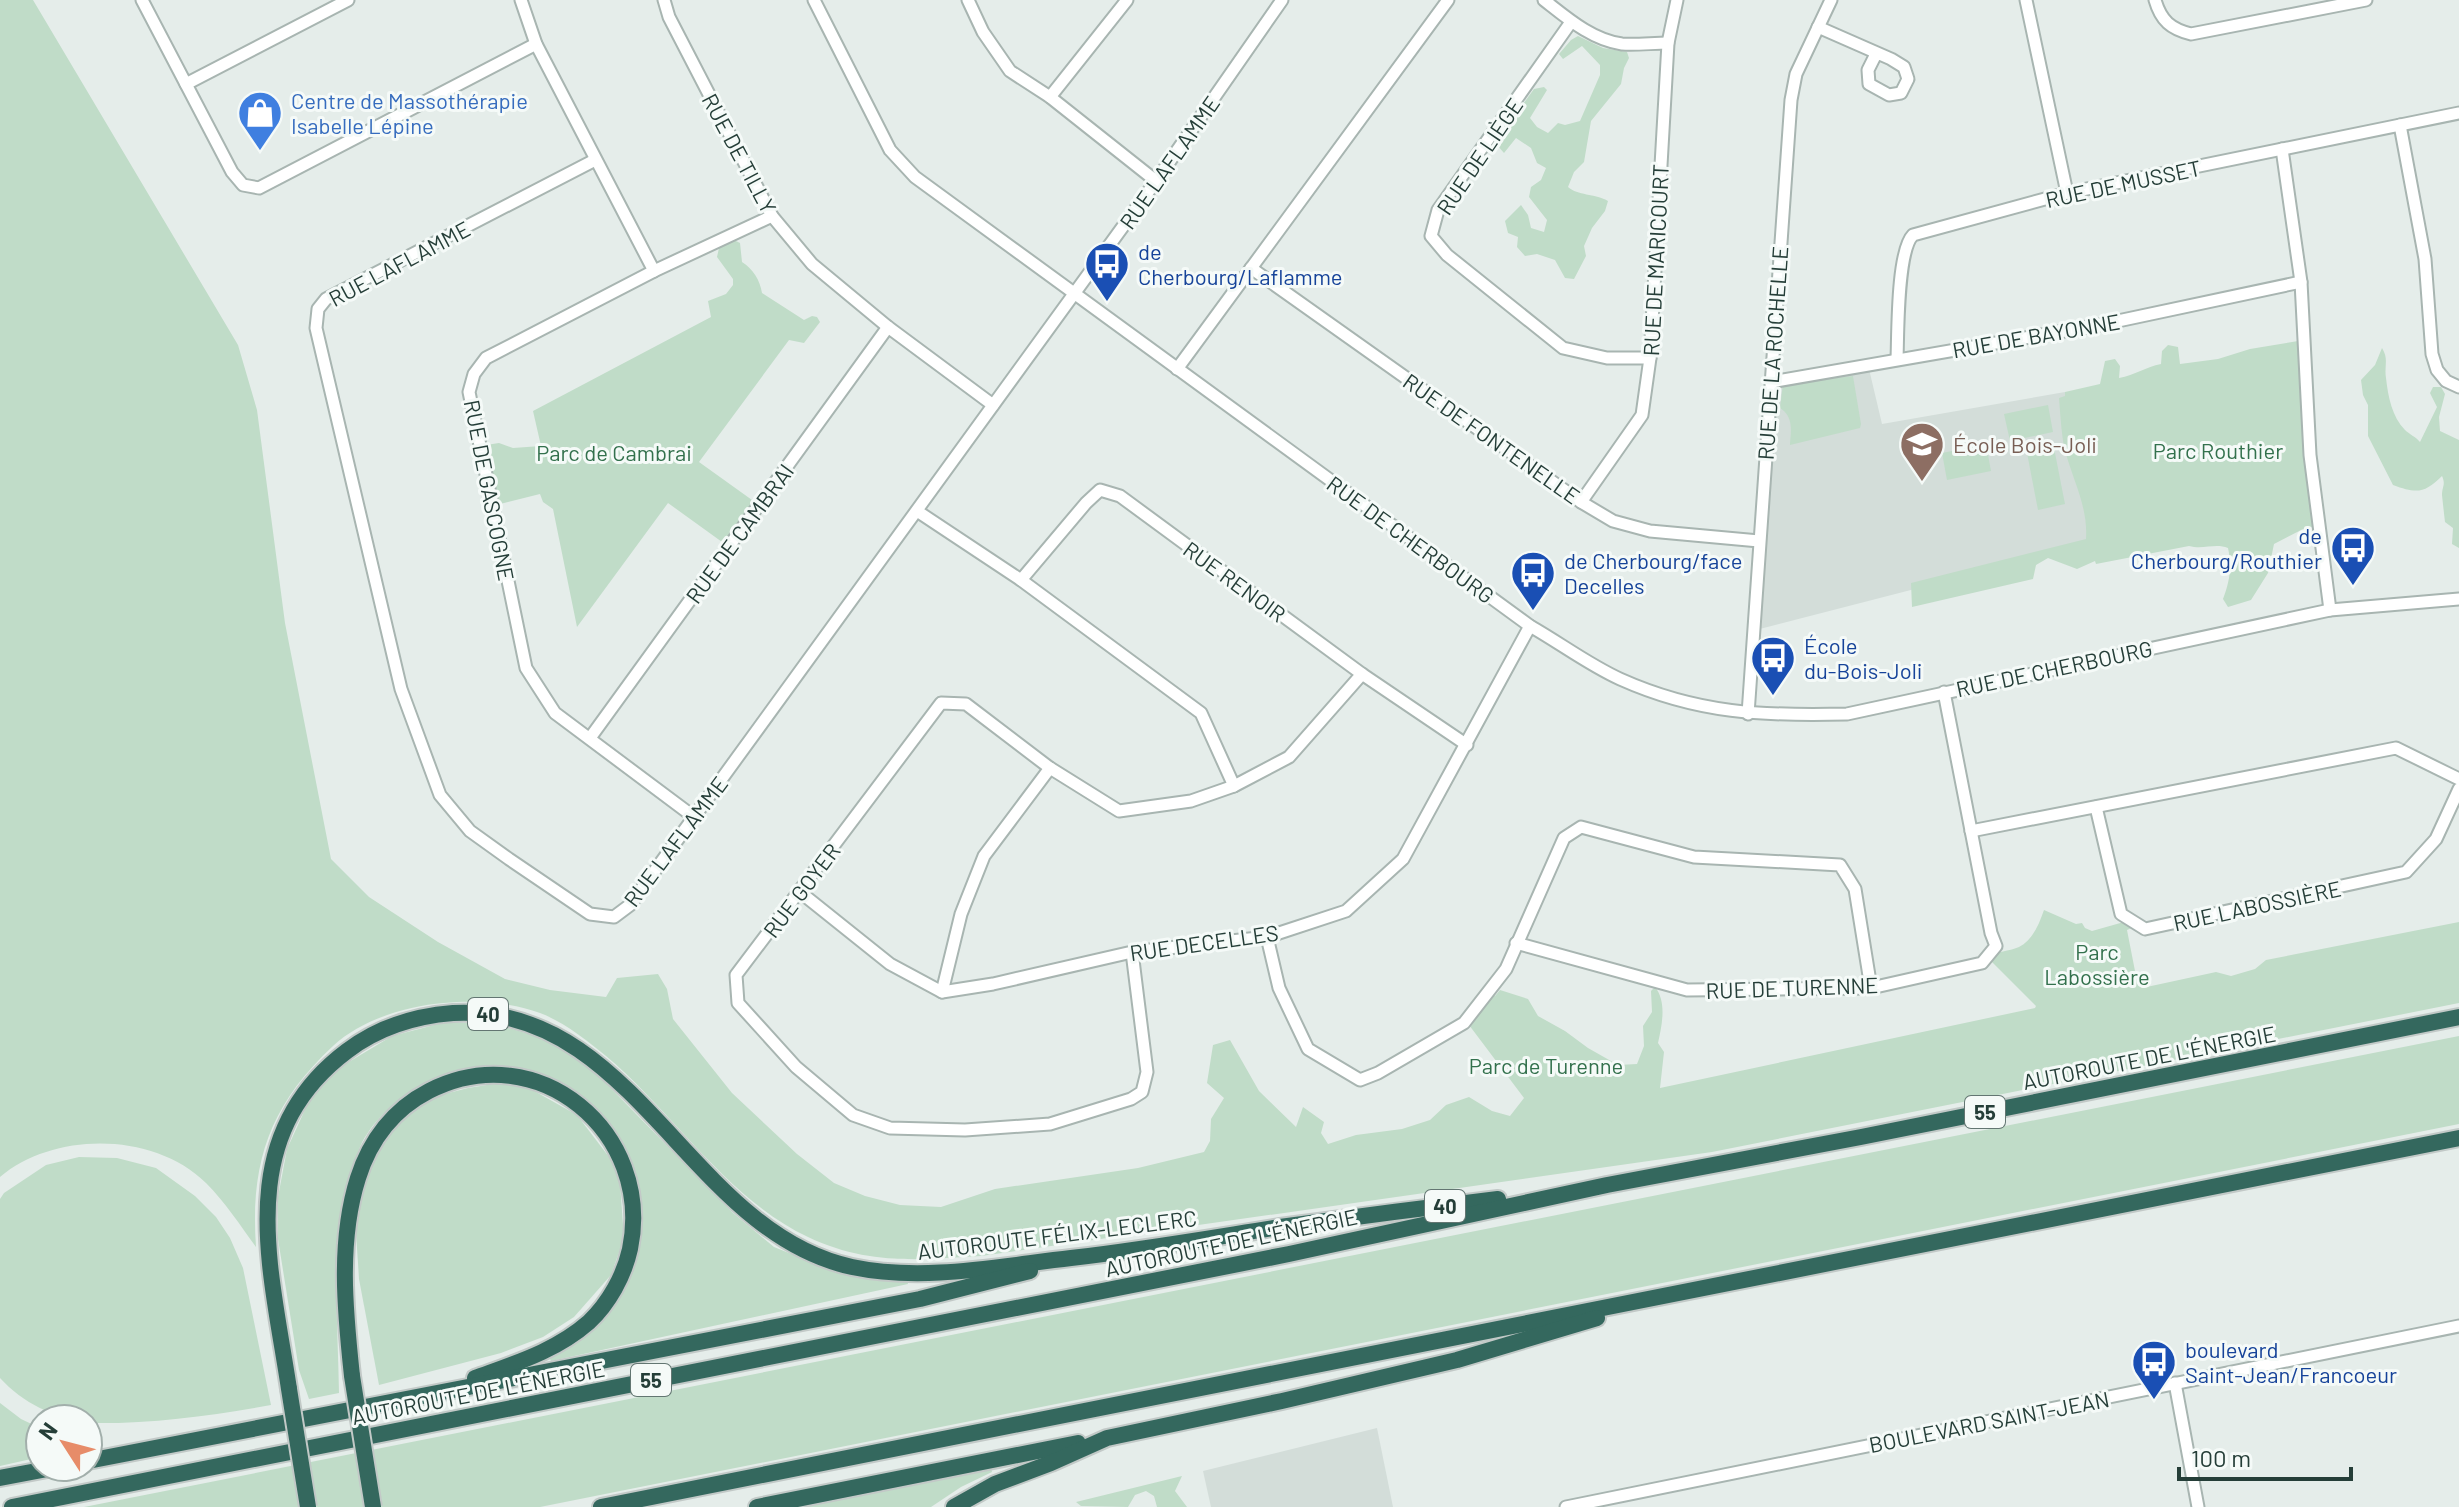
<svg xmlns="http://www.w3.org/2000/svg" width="2459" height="1507" font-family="Barlow,sans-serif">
  <rect width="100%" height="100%" fill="#e5edea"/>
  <g fill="#d3ddd9">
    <path d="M1869 369 1882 424 2065 392 2093 543 1752 631 1771 382Z"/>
    <path d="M1377 1428 1393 1507H1211L1203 1471Z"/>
  </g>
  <g fill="#c0dcc8">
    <path d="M0 0H33L238 345 257 410 285 623 331 859 369 897 438 942 505 979 550 990 606 997 617 978 658 974 667 989 673 1019 732 1093 797 1154 834 1183 865 1196 900 1205 941 1207 995 1189 1138 1168 1204 1152 1210 1141 1211 1119 1224 1098 1207 1083 1213 1045 1230 1040 1259 1091 1296 1127 1303 1107 1324 1122 1321 1133 1328 1144 1356 1135 1402 1129 1430 1120 1446 1105 1469 1097 1492 1111 1510 1116 1524 1098 1466 1021 1488 992 1495 996 1500 990 1528 999 1538 1016 1565 1031 1588 1048 1618 1065 1637 1064 1644 1046 1643 1026 1652 1012 1651 991 1655 987C1667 1002 1662 1025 1658 1043L1664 1052 1660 1088 2035 1008 2036 1006 1988 958C1998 950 2008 952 2019 947 2033 940 2039 924 2044 910L2076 924 2082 923 2085 928 2092 931 2131 920 2138 925 2127 930 2135 971 2142 988 2216 972 2231 976 2255 969 2266 960 2459 922V1003L1712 1152 981 1256C918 1260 867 1265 808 1237 726 1198 674 1113 606 1056 586 1040 564 1022 540 1013 511 1002 475 1000 444 1003 406 1006 361 1020 333 1046 270 1105 250 1162 256 1247 240 1225 225 1202 206 1183 154 1132 55 1131 0 1177Z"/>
    <path d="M1578 36 1603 48 1627 52 1629 58 1624 68 1621 84 1591 121 1584 162 1574 172 1568 187C1578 196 1594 193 1608 201L1605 211 1592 228 1584 246 1586 256 1574 279 1565 278 1555 260 1537 254 1525 256 1517 247 1518 237 1508 233 1505 221 1521 205 1528 215 1531 228 1544 232 1547 220 1529 197 1531 187 1541 180 1546 168 1537 163 1531 148 1516 138 1504 153 1497 145 1502 133 1534 89 1544 87 1547 90 1530 118 1537 127 1548 133 1558 123 1565 125 1580 121 1600 75V65L1582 46 1563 59 1559 54 1571 40Z"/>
    <path d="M732 239 740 243 742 262C753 269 760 280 762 293L804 320 812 316 817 317 820 322 804 343 789 340 699 462 759 505 729 547 668 503 577 627 553 509 543 502 540 494 492 506 486 445 499 443 513 448 541 446 533 411 711 317 708 301 726 294 733 285V279L717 257 719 248Z"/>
    <path d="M2304 340 2315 527 2305 528 2274 544 2268 573 2251 600 2228 607 2223 599C2230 580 2232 567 2228 548 2215 543 2203 550 2189 546L2096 564 2095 561 2077 569 2048 558 2036 565 2033 579 1912 607 1911 583 2086 539C2088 508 2074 482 2066 454 2062 443 2060 410 2059 398L2065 396V392L2100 384 2105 361 2115 359 2120 366 2119 378C2135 375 2146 367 2161 364L2162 351 2168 345 2178 347 2180 364 2218 359 2250 349Z"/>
    <path d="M2382 348C2389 359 2384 366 2386 378 2388 396 2392 417 2405 430 2409 434 2416 437 2420 442L2437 407 2430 393 2433 387H2441L2445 394 2439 417 2440 431 2459 440V548L2452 544 2453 528 2445 522C2444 514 2443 504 2442 495 2442 486 2446 485 2442 476 2425 493 2417 494 2393 485L2368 436V405L2363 395 2361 380 2375 365Z"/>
    <path d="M1853 376 1861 424 1860 428 1790 445C1791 431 1794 417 1780 408L1783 384Z"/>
    <path d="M2048 405 2053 432 2010 441 2004 414Z"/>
    <path d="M1986 444 1991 471 1947 480 1942 453Z"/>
    <path d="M2054 448 2065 504 2038 510 2027 453Z"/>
    <path d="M442 1023H492L545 1039 591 1068 733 1213 774 1247 819 1265 869 1279 907 1280 908 1284 551 1361 549 1357 629 1278C674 1169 587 1053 469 1068 451 1070 433 1080 418 1088 395 1101 371 1122 360 1147 327 1225 338 1311 339 1393L309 1399 299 1370 278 1239V1197L287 1149 308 1103 337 1069 392 1036Z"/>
    <path d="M2459 1036V1124L540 1507H84Z"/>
    <path d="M500 1083 529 1088 577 1115 619 1170 624 1238 611 1275 574 1317 543 1337 501 1353 379 1385 359 1279 356 1232 366 1174 388 1130 429 1098 468 1088Z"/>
    <path d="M79 1157 117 1158 156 1168 195 1196 216 1217 230 1238 243 1268 271 1405C210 1416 151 1424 88 1423V1419C54 1419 23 1403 0 1378V1199L4 1193 46 1165Z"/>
    <path d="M0 1403 21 1419 40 1428V1457L0 1466Z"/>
    <path d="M991 1468 992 1472 961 1487 931 1507H795Z"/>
    <path d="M1182 1476 1175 1491 1187 1507H1157L1154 1496 1146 1491 1135 1495 1128 1507 1081 1506 1076 1502Z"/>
  </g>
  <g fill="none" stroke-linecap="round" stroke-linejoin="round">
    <g stroke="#a8b5b1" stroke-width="15">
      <g id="minor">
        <path d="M142 0 232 172 243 185 259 188 536 44"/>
        <path d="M521 0 536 44 654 271"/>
        <path d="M664 0 669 17 772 216 812 264 888 327 993 405"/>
        <path d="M814 0 890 150 915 177 1530 626C1560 643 1589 665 1620 679 1698 714 1763 716 1847 714L2330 610 2459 599"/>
        <path d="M968 0 983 32 1010 71 1050 97 1156 181"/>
        <path d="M1544 0C1567 18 1592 40 1622 44 1637 45 1653 43 1668 43"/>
        <path d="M2026 0 2067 193"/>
        <path d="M2155 0C2161 21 2171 29 2191 34L2366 0"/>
        <path d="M1571 22 1438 210 1431 236 1447 255 1563 348 1607 358H1650"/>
        <path d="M1818 27 1891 59 1904 67 1908 79 1901 93 1889 95 1869 84 1868 70 1876 54"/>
        <path d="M186 84 348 0"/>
        <path d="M1050 97 1127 0"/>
        <path d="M2400 125 2425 259 2432 354 2437 370 2446 381 2459 387"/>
        <path d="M2282 149 2301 282 2310 455 2330 610"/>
        <path d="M595 160 326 299 318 309 316 328 401 689 440 795 470 831 509 859 590 914 614 917 630 905 694 817 1156 181 1282 0"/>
        <path d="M1251 268 1581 502 1613 521 1650 531 1759 541"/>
        <path d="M1897 359C1898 333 1897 251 1913 235L2067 193 2459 113"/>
        <path d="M1177 369 1448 0"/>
        <path d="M1771 382 2099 325 2301 282"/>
        <path d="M1581 502 1642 415 1650 358 1668 43 1677 0"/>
        <path d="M917 511 1021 580 1201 713 1234 786"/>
        <path d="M1021 580 1086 503 1100 490 1120 496 1362 674 1467 745"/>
        <path d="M1748 714 1791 100 1796 74 1831 0"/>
        <path d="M590 738 888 327"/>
        <path d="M2096 807 2121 914 2145 929 2406 872 2436 839 2459 789"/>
        <path d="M694 817 555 713 526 668 469 392 474 374 486 358 654 271 772 216"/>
        <path d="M1971 831 2396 748 2459 779"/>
        <path d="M800 892 890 964 942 992 993 984 1132 952 1267 937 1346 911 1403 859 1530 626"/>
        <path d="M1267 937 1279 988 1308 1049 1360 1080 1378 1073 1464 1023 1506 969 1564 838 1581 827 1694 857 1840 865 1855 889 1871 988"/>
        <path d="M1516 943 1687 990 1871 988 1982 963 1996 946 1991 933 1944 692"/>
        <path d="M1132 952 1147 1072 1142 1092 1131 1099 1050 1124 965 1130 890 1128 853 1115 796 1067 738 1003 736 975 941 703 966 704 1050 768 1119 811 1191 801 1234 786 1289 757 1362 674"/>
        <path d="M942 992 961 914 984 856 1050 768"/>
        <path d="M2175 1383 2198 1507"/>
        <path d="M1566 1507 2459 1326"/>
      </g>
    </g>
    <g stroke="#c2c9c7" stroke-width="20">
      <g id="highway">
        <path d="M352 1376C345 1311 338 1241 358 1178 370 1140 394 1109 429 1091 538 1035 654 1133 630 1249 624 1276 609 1303 589 1322 556 1351 516 1363 475 1378"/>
        <path d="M289 1389C271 1268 231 1138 347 1051 377 1028 415 1016 453 1013 635 1003 689 1232 852 1267 923 1282 1000 1266 1071 1258 1141 1250 1210 1238 1280 1227 1353 1217 1425 1208 1498 1199"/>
        <path d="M88 1461 920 1299 1030 1271"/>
        <path d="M0 1478 58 1467"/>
        <path d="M12 1507 1289 1254 1607 1185 1861 1137 2459 1017"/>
        <path d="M601 1507 2459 1138"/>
        <path d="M757 1507 1078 1443"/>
        <path d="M954 1507 995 1484 1051 1463 1107 1438 1282 1401 1457 1360 1597 1318"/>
      </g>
    </g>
    <use href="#minor" stroke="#fff" stroke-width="11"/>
    <use href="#highway" stroke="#34685e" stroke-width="16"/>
    <g stroke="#c2c9c7" stroke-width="20" stroke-linecap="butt">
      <g id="highway-bridge">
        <path d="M352 1376 373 1507"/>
        <path d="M289 1389 308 1507"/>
      </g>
    </g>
    <use href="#highway-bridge" stroke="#34685e" stroke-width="16"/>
  </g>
  <defs>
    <g id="shop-pin" transform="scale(2.3)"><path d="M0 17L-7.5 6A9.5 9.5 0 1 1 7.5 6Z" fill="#3f7fe0" stroke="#f5faf8"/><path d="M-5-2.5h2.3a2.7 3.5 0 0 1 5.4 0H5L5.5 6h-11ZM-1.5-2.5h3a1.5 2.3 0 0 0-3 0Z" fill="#fff"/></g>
    <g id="bus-pin" transform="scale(2.3)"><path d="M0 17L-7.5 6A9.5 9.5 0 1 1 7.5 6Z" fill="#1a4fb4" stroke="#f5faf8"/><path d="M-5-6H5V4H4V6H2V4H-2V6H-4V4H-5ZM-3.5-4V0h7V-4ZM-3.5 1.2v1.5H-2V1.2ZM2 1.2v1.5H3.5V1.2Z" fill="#fff"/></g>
    <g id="school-pin" transform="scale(2.3)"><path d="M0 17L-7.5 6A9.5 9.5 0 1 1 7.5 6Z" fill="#8d6e63" stroke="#f5faf8"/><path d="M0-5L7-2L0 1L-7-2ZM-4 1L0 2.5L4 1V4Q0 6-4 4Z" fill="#fff"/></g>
  </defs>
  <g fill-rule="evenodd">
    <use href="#shop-pin" x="260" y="113"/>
    <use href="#bus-pin" x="1107" y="264"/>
    <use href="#school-pin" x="1922" y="444"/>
    <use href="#bus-pin" x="2353" y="548"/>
    <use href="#bus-pin" x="1533" y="573"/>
    <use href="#bus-pin" x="1773" y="658"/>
    <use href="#bus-pin" x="2154" y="1362"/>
  </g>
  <g text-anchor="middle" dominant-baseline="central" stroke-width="6" stroke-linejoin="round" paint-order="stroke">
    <g fill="#f5faf8" stroke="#637672" stroke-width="2">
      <rect x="468" y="998" width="40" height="32" rx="6"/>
      <rect x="1965" y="1096" width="40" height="32" rx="6"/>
      <rect x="1425" y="1190" width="40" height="32" rx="6"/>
      <rect x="631" y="1364" width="40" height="32" rx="6"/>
    </g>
    <g font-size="20" font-weight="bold" fill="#253e38">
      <text x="488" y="1014">40</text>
      <text x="1985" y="1112">55</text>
      <text x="1445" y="1206">40</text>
      <text x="651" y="1380">55</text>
    </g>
    <g font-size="22" fill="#366cbe" stroke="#f5faf8" text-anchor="start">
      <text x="291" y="100">Centre de Massothérapie<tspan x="291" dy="25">Isabelle Lépine</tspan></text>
    </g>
    <g font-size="22" fill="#253e38" stroke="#f5faf8">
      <text transform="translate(740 153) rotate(62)">RUE DE TILLY</text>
      <text transform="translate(1479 156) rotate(-56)">RUE DE LIÈGE</text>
      <text transform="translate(1169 162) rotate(-55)">RUE LAFLAMME</text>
      <text transform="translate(2123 183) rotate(-12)">RUE DE MUSSET</text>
      <text transform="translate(1655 260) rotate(-87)">RUE DE MARICOURT</text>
      <text transform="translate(399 263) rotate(-28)">RUE LAFLAMME</text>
      <text transform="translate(2036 335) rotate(-10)">RUE DE BAYONNE</text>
      <text transform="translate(1772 353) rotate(-86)">RUE DE LA ROCHELLE</text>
      <text transform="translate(1492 438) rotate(35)">RUE DE FONTENELLE</text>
      <text transform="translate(490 490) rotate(79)">RUE DE GASCOGNE</text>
      <text transform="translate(739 533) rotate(-54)">RUE DE CAMBRAI</text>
      <text transform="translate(1411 539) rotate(36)">RUE DE CHERBOURG</text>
      <text transform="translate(1235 581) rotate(36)">RUE RENOIR</text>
      <text transform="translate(2054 668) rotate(-12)">RUE DE CHERBOURG</text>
      <text transform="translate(675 841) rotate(-53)">RUE LAFLAMME</text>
      <text transform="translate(801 890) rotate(-53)">RUE GOYER</text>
      <text transform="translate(2257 905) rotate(-12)">RUE LABOSSIÈRE</text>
      <text transform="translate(1204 942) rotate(-8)">RUE DECELLES</text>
      <text transform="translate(1792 987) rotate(-2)">RUE DE TURENNE</text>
      <text transform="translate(2149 1057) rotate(-11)">AUTOROUTE DE L'ÉNERGIE</text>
      <text transform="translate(1057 1234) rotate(-7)">AUTOROUTE FÉLIX-LECLERC</text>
      <text transform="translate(1231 1242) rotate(-12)">AUTOROUTE DE L'ÉNERGIE</text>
      <text transform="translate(478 1392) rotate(-11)">AUTOROUTE DE L'ÉNERGIE</text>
      <text transform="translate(1989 1421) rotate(-11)">BOULEVARD SAINT-JEAN</text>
    </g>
    <g font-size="22" fill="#164399" stroke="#f5faf8" text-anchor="start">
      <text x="1138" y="251">de<tspan x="1138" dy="25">Cherbourg/Laflamme</tspan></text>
      <text x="2322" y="535" text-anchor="end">de<tspan x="2322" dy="25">Cherbourg/Routhier</tspan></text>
      <text x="1564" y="560">de Cherbourg/face<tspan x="1564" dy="25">Decelles</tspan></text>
      <text x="1804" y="645">École<tspan x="1804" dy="25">du-Bois-Joli</tspan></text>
      <text x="2185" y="1349">boulevard<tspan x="2185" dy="25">Saint-Jean/Francoeur</tspan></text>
    </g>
    <g font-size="22" fill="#785e54" stroke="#f5faf8" text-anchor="start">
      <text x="1953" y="444">École Bois-Joli</text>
    </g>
    <g font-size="22" fill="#33714d" stroke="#f5faf8">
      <text x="2218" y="450">Parc Routhier</text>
      <text x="614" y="452">Parc de Cambrai</text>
      <text x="2097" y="951">Parc<tspan x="2097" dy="25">Labossière</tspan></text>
      <text x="1546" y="1065">Parc de Turenne</text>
    </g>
  </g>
  <g transform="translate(64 1443) rotate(306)"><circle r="38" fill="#f5faf8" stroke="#a2afab" stroke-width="2"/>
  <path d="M0-6L14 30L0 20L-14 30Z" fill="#e78c69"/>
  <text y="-12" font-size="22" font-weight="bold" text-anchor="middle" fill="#253e38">N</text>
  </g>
  <path d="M2179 1467v12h172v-12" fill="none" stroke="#253e38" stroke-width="4"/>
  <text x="2191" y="1467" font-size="24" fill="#253e38" stroke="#f5faf8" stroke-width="6" paint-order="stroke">100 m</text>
</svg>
